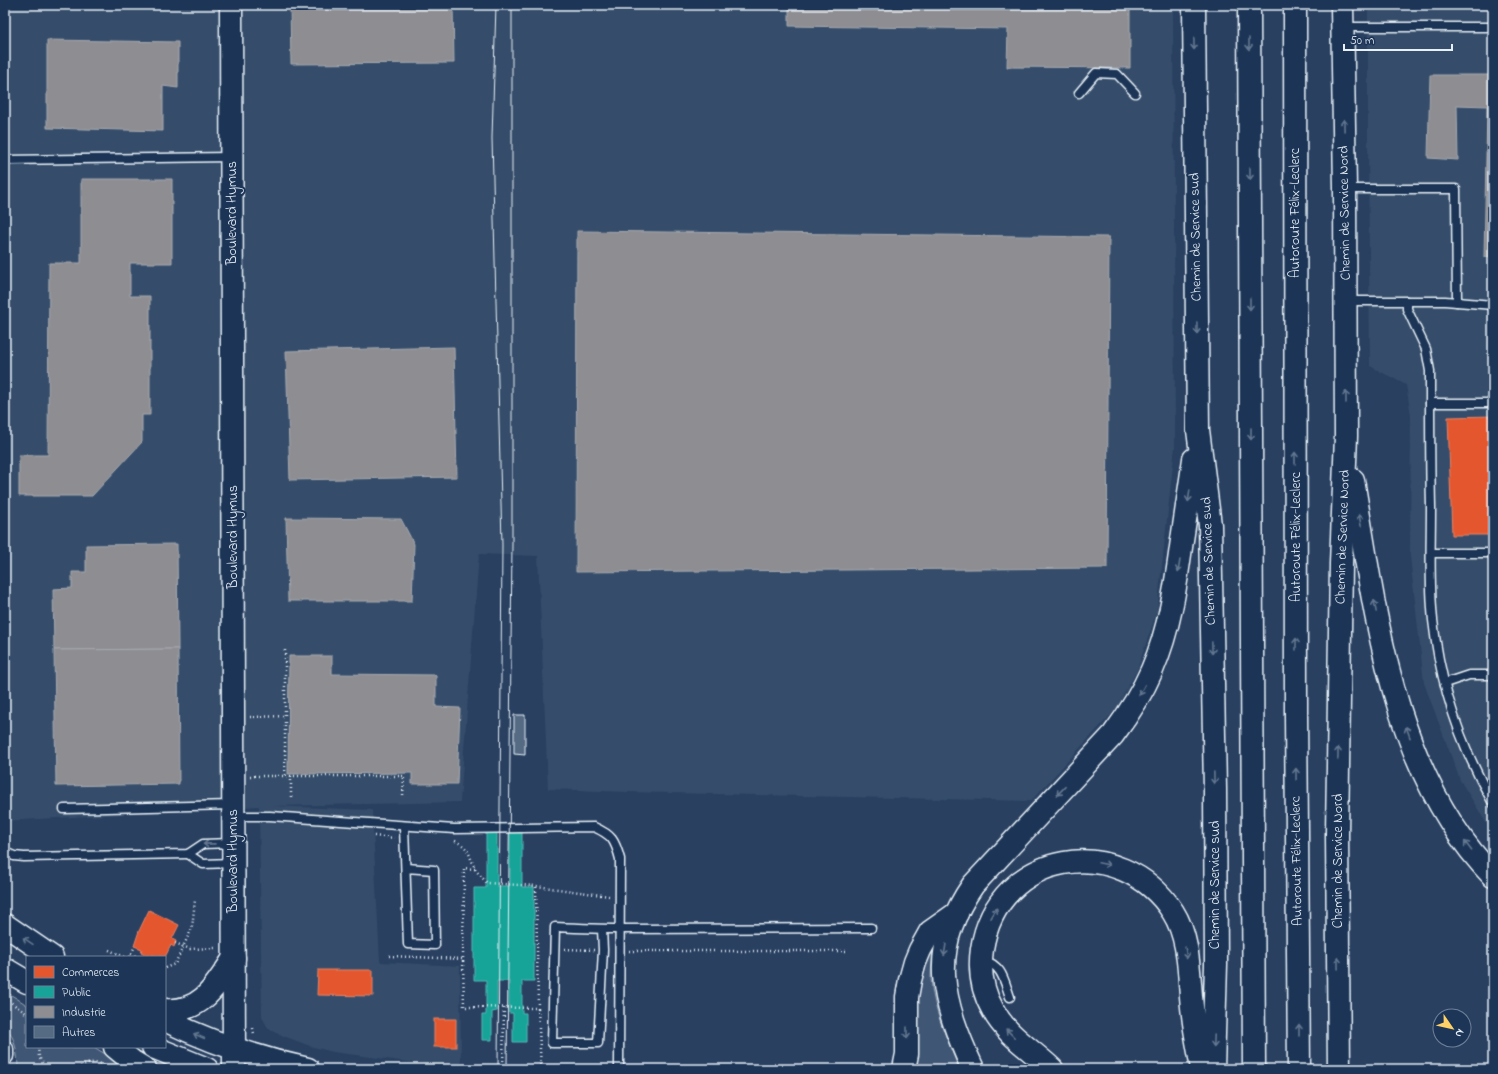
<svg xmlns="http://www.w3.org/2000/svg" width="1498" height="1074" font-family="'Indie Flower',sans-serif">
  <rect width="100%" height="100%" fill="#294061"/>
  <filter id="ink" filterUnits="userSpaceOnUse"><feTurbulence type="fractalNoise" baseFrequency=".025" numOctaves="2"/><feDisplacementMap in="SourceGraphic" scale="8" xChannelSelector="R" yChannelSelector="G"/><feConvolveMatrix kernelMatrix="1 2 1 2 8 2 1 2 1" color-interpolation-filters="sRGB"/></filter>
  <g filter="url(#ink)">
    <g fill="#364d6b">
      <path d="M5 5H1173L1175 446 1157 611 1137 670 1116 709 1031 801 628 792 548 789 538 556 479 554 460 802 271 806 372 810 380 962 460 966 461 1069 333 1052 310 1046 276 1033 268 1028 262 1017 259 806 5 821Z"/>
      <path d="M1368 5H1493V834L1460 780 1424 683 1410 556 1411 415 1406 385 1370 366 1368 139Z"/>
    </g>
    <g fill="#415774" stroke="#94a4b6">
      <path d="M934 942C933 954 931 967 931 979 933 1011 948 1040 959 1069H915L918 990 923 970Z"/>
      <path d="M5 991 27 1005V1047H94L129 1069H18C18 1055 15 1036 5 1026Z"/>
    </g>
    <g fill="#e4572e" stroke="#e5856b">
      <path d="M1493 416V535H1452L1448 417Z"/>
      <path d="M149 910 179 925 172 939 176 941 174 947 171 945 165 957 152 955V957H150L141 952 142 949 134 946 139 931Z"/>
      <path d="M318 970H373V996L317 995Z"/>
      <rect x="434" y="1019" width="22" height="28"/>
    </g>
    <path fill="#17a398" stroke="#56bab5" d="M522 832V887H534V981H522V1013H526V1042H513V1013H509V981H497V1011L492 1012V1040H482V1015H486V980H474V888H486V833H497V886H510V833Z"/>
    <g fill="#8d8d92" stroke="#a8abb1">
      <path d="M290 5H453L454 63 291 64Z"/>
      <path d="M789 5H1130V68L1007 67 1008 29 789 26Z"/>
      <path d="M47 40 178 42V88L163 86V131L47 128Z"/>
      <path d="M1430 75H1493V257H1484L1487 106 1457 105 1458 160 1428 158Z"/>
      <path d="M81 179H172V263H130V296H150V415H142V442L92 496H19V455H48L49 263H81Z"/>
      <path d="M577 231 1109 237 1107 568 576 572Z"/>
      <path d="M454 347 457 477 290 480 286 351Z"/>
      <path d="M286 518 401 519 414 544 412 601H288Z"/>
      <path d="M177 544 178 649 54 650 53 589 72 588V572H86V545Z"/>
      <path d="M178 649 179 784 56 786 54 650Z"/>
      <path d="M289 656H332V674L436 675V707L460 708 457 784H412V773L288 774Z"/>
    </g>
    <path fill="#556a83" stroke="#e8f1f8" d="M514 715H525V755L514 754Z"/>
    <g fill="none" stroke-linecap="round" stroke-linejoin="round">
      <g stroke="#e8f1f8" stroke-width="11">
        <g id="lane">
          <path d="M1344 27H1493"/>
          <path d="M1079 93 1096 73 1117 74 1135 93"/>
          <path d="M5 160 231 157"/>
          <path d="M1346 189H1456L1457 302"/>
          <path d="M1346 301H1445L1493 305"/>
          <path d="M1407 301V309L1426 349 1430 371C1430 417 1430 462 1431 507 1431 545 1429 582 1433 620 1440 684 1461 747 1493 803"/>
          <path d="M1430 403H1493"/>
          <path d="M1431 553H1493"/>
          <path d="M1445 683 1469 675H1493"/>
          <path d="M64 809 233 805"/>
          <path d="M234 816H270L454 829 594 827C612 835 615 840 620 859L619 1069"/>
          <path d="M404 826 408 944 435 945 434 870 406 868"/>
          <path d="M5 852 14 856 24 857 188 854 203 844 232 843"/>
          <path d="M188 854 203 864 232 863"/>
          <path d="M602 929 603 950 598 1043H552L555 927C576 928 598 929 619 929L871 928"/>
          <path d="M983 960C1002 965 1004 980 1010 997"/>
        </g>
      </g>
      <g stroke="#e8f1f8" stroke-width="19">
        <path id="street" d="M5 1049V1056"/>
      </g>
      <g stroke="#e8f1f8" stroke-width="25">
        <g id="secondary">
          <path d="M231 5 234 1069"/>
          <path d="M1194 5 1198 430 1210 525 1215 789 1216 964 1213 1069"/>
          <path d="M1353 480C1376 616 1392 772 1493 876"/>
          <path d="M5 925 52 957"/>
          <path d="M5 969 27 982"/>
          <path d="M165 1010C202 1013 216 985 234 958"/>
          <path d="M165 1020C212 1043 257 1058 308 1069"/>
          <path d="M115 1047 132 1061 145 1069"/>
          <path d="M153 1047 207 1069"/>
          <path d="M904 1069 907 1054V997L910 980 915 962 920 950 930 932 957 913"/>
          <path d="M973 1069C942 1001 927 951 973 885L1113 735C1128 715 1142 693 1152 670 1170 629 1176 584 1182 540 1186 513 1190 486 1194 459"/>
          <path d="M1052 1069C1031 1049 1007 1036 993 1010 982 991 979 970 982 949 997 850 1121 831 1173 912 1192 942 1188 982 1193 1015 1195 1033 1199 1051 1202 1069"/>
          <path d="M1339 1069 1337 834 1341 564 1346 436 1345 189 1342 5"/>
        </g>
      </g>
      <g stroke="#e8f1f8" stroke-width="25">
        <g id="highway">
          <path d="M1249 5 1254 1069"/>
          <path d="M1295 5 1296 715 1299 1069"/>
        </g>
      </g>
      <g stroke="#e8f1f8" stroke-width="2.5" stroke-dasharray="1 3" stroke-linecap="butt">
        <path d="M285 650V776"/>
        <path d="M250 717 285 716"/>
        <path d="M250 776H404L403 796"/>
        <path d="M291 797V776"/>
        <path d="M374 836 394 838"/>
        <path d="M455 841C471 848 468 855 475 868 477 873 483 878 487 883L536 886 609 896"/>
        <path d="M475 869 464 868 463 959 464 1007 538 1008 536 886"/>
        <path d="M175 943 190 949 216 948"/>
        <path d="M565 949 594 950"/>
        <path d="M109 950 125 957"/>
        <path d="M629 951H848"/>
        <path d="M131 954 138 957"/>
        <path d="M389 956 463 959"/>
        <path d="M130 957 134 948"/>
        <path d="M146 957 147 956"/>
        <path d="M165 968 175 964 192 928 195 900"/>
        <path d="M5 998 27 1014"/>
        <path d="M538 1008 541 1069"/>
        <path d="M253 1028 254 1034"/>
        <path d="M38 1047 39 1057 46 1069"/>
        <path d="M77 1069C88 1063 98 1058 107 1069"/>
        <path d="M503 1069 504 1008"/>
      </g>
      <use href="#lane" stroke="#1d3557" stroke-width="8"/>
      <use href="#street" stroke="#1d3557" stroke-width="16"/>
      <use href="#secondary" stroke="#1d3557" stroke-width="22"/>
      <use href="#highway" stroke="#1d3557" stroke-width="22"/>
      <g stroke="#e8f1f8" stroke-width="1">
        <path d="M496 5 492 138 502 545 498 1069"/>
        <path d="M507 1069 512 543V5"/>
      </g>
    </g>
    <defs><path id="oneway-shaft" d="M-6 0H5M1.5-3L5.5 0L1.5 3" fill="none" stroke-width="1.6" stroke-linecap="round" stroke-linejoin="round"/></defs>
    <g stroke="#64778f">
      <use href="#oneway-shaft" transform="translate(1194 44) rotate(89)"/>
      <use href="#oneway-shaft" transform="translate(1249 44) rotate(90)"/>
      <use href="#oneway-shaft" transform="translate(1344 125) rotate(-91)"/>
      <use href="#oneway-shaft" transform="translate(1250 174) rotate(90)"/>
      <use href="#oneway-shaft" transform="translate(1250 304) rotate(90)"/>
      <use href="#oneway-shaft" transform="translate(1197 328) rotate(89)"/>
      <use href="#oneway-shaft" transform="translate(1346 397) rotate(-90)"/>
      <use href="#oneway-shaft" transform="translate(1251 434) rotate(90)"/>
      <use href="#oneway-shaft" transform="translate(1295 458) rotate(-90)"/>
      <use href="#oneway-shaft" transform="translate(1189 496) rotate(98)"/>
      <use href="#oneway-shaft" transform="translate(1360 520) rotate(-100)"/>
      <use href="#oneway-shaft" transform="translate(1179 566) rotate(99)"/>
      <use href="#oneway-shaft" transform="translate(1375 606) rotate(-101)"/>
      <use href="#oneway-shaft" transform="translate(1296 644) rotate(-90)"/>
      <use href="#oneway-shaft" transform="translate(1212 648) rotate(89)"/>
      <use href="#oneway-shaft" transform="translate(1142 690) rotate(119)"/>
      <use href="#oneway-shaft" transform="translate(1408 732) rotate(-110)"/>
      <use href="#oneway-shaft" transform="translate(1338 753) rotate(-89)"/>
      <use href="#oneway-shaft" transform="translate(1296 774) rotate(-91)"/>
      <use href="#oneway-shaft" transform="translate(1214 778) rotate(89)"/>
      <use href="#oneway-shaft" transform="translate(1061 791) rotate(133)"/>
      <use href="#oneway-shaft" transform="translate(209 844) rotate(179)"/>
      <use href="#oneway-shaft" transform="translate(1468 846) rotate(-127)"/>
      <use href="#oneway-shaft" transform="translate(1104 864) rotate(12)"/>
      <use href="#oneway-shaft" transform="translate(994 913) rotate(-60)"/>
      <use href="#oneway-shaft" transform="translate(28 941) rotate(-146)"/>
      <use href="#oneway-shaft" transform="translate(945 950) rotate(99)"/>
      <use href="#oneway-shaft" transform="translate(1186 953) rotate(82)"/>
      <use href="#oneway-shaft" transform="translate(1338 963) rotate(-91)"/>
      <use href="#oneway-shaft" transform="translate(1299 1030) rotate(-90)"/>
      <use href="#oneway-shaft" transform="translate(907 1033) rotate(90)"/>
      <use href="#oneway-shaft" transform="translate(1010 1033) rotate(-134)"/>
      <use href="#oneway-shaft" transform="translate(199 1036) rotate(-156)"/>
      <use href="#oneway-shaft" transform="translate(1214 1041) rotate(92)"/>
    </g>
  </g>
  <g text-anchor="middle" dominant-baseline="central" stroke-width="4" stroke-linejoin="round" paint-order="stroke">
    <g font-size="14" fill="#e8f1f8" stroke="#1d3557">
      <text transform="translate(232 213) rotate(-90)">Boulevard Hymus</text>
      <text transform="translate(1295 213) rotate(-90)">Autoroute Félix-Leclerc</text>
      <text transform="translate(1345 213) rotate(-91)">Chemin de Service Nord</text>
      <text transform="translate(1196 237) rotate(-91)">Chemin de Service sud</text>
      <text transform="translate(233 537) rotate(-90)">Boulevard Hymus</text>
      <text transform="translate(1296 537) rotate(-90)">Autoroute Félix-Leclerc</text>
      <text transform="translate(1343 537) rotate(-88)">Chemin de Service Nord</text>
      <text transform="translate(1209 561) rotate(-92)">Chemin de Service sud</text>
      <text transform="translate(233 861) rotate(-90)">Boulevard Hymus</text>
      <text transform="translate(1297 861) rotate(-91)">Autoroute Félix-Leclerc</text>
      <text transform="translate(1338 861) rotate(-90)">Chemin de Service Nord</text>
      <text transform="translate(1215 885) rotate(-90)">Chemin de Service sud</text>
    </g>
  </g>
  <rect width="1498" height="1074" fill="none" stroke="#1d3557" stroke-width="20"/>
  <rect x="10" y="10" width="1478" height="1054" fill="none" stroke="#e8f1f8" stroke-width="1.5" filter="url(#ink)"/>
  <rect x="26" y="956" width="140" height="92" fill="#1d3557" stroke="#6e8097"/>
  <rect x="34" y="966" width="20" height="12" fill="#e4572e" stroke="#6e8097"/>
  <text x="62" y="976" font-size="12" fill="#e8f1f8">Commerces</text>
  <rect x="34" y="986" width="20" height="12" fill="#17a398" stroke="#6e8097"/>
  <text x="62" y="996" font-size="12" fill="#e8f1f8">Public</text>
  <rect x="34" y="1006" width="20" height="12" fill="#8d8d92" stroke="#6e8097"/>
  <text x="62" y="1016" font-size="12" fill="#e8f1f8">Industrie</text>
  <rect x="34" y="1026" width="20" height="12" fill="#556a83" stroke="#6e8097"/>
  <text x="62" y="1036" font-size="12" fill="#e8f1f8">Autres</text>
  <g transform="translate(1452 1028) rotate(124)"><circle r="19" fill="#1d3557" stroke="#6e8097"/>
  <path d="M0-3L7 15L0 10L-7 15Z" fill="#ffd166"/>
  <text y="-6" font-size="11" font-weight="bold" text-anchor="middle" fill="#e8f1f8">N</text>
  </g>
  <path d="M1344 44v6h108v-6" fill="none" stroke="#e8f1f8" stroke-width="2"/>
  <text x="1350" y="44" font-size="12" fill="#e8f1f8" stroke="#1d3557" stroke-width="3" paint-order="stroke">50 m</text>
</svg>
